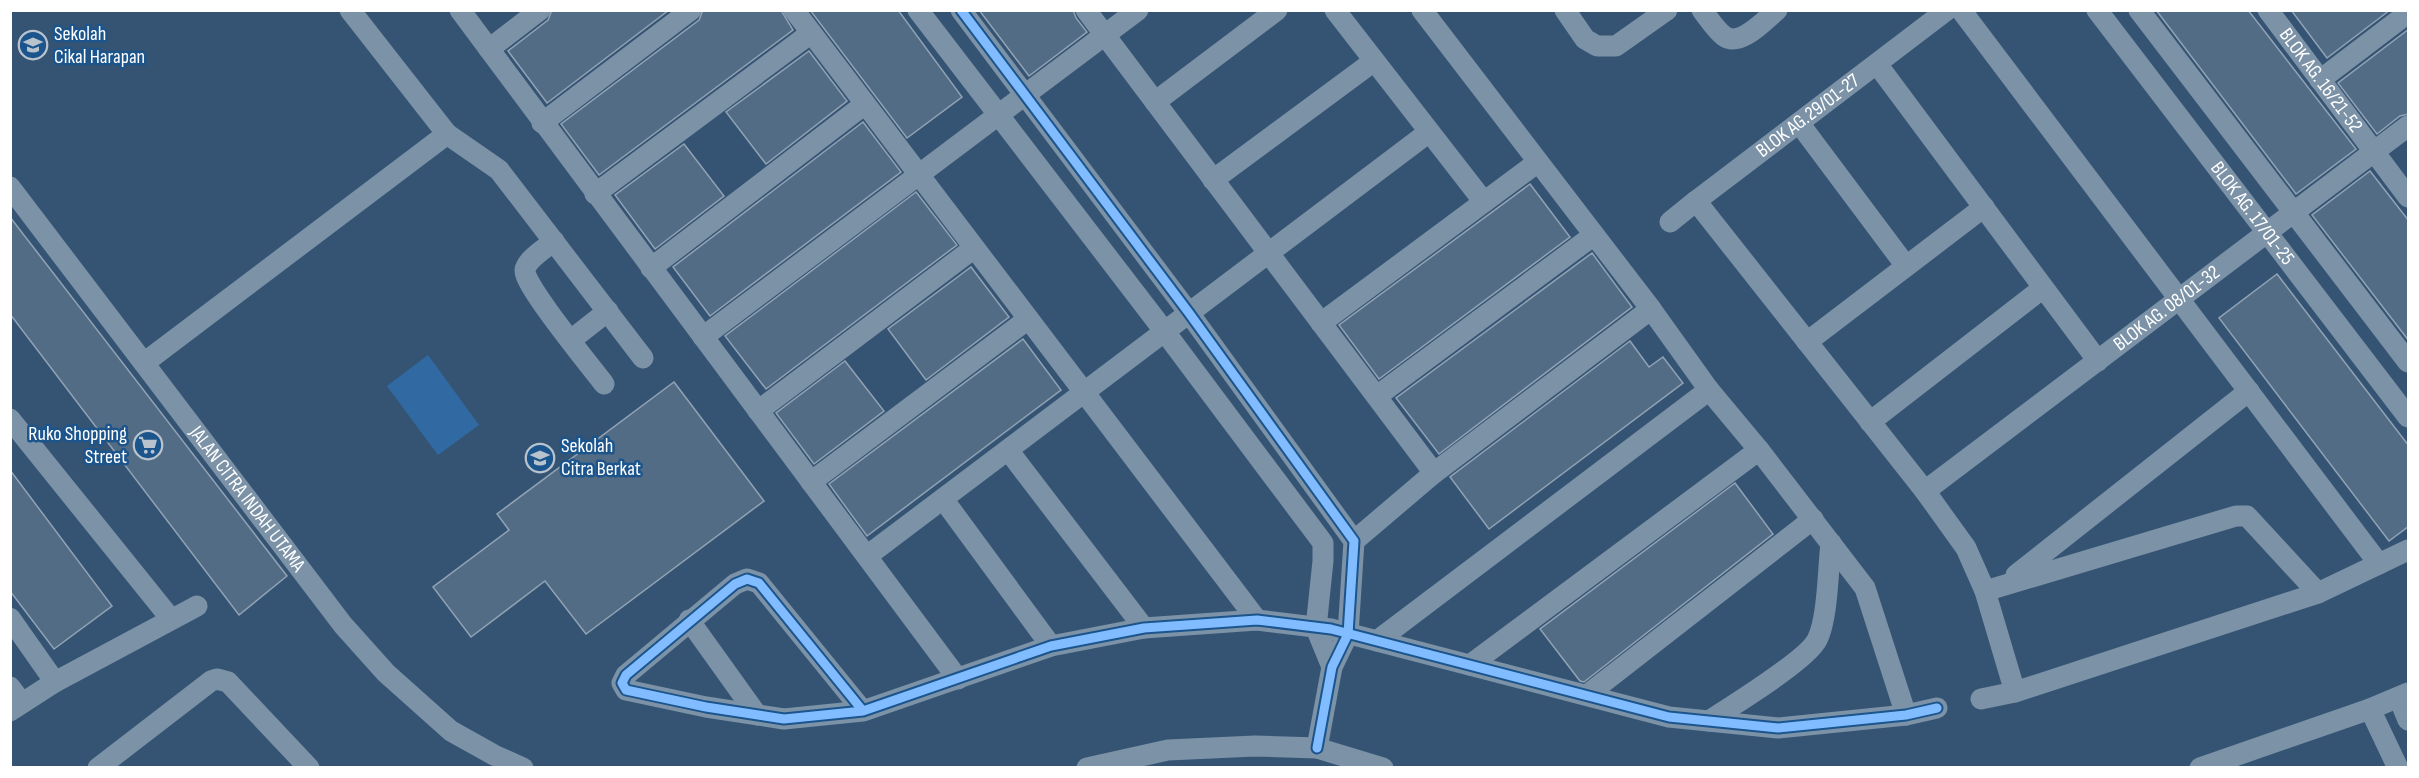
<svg xmlns="http://www.w3.org/2000/svg" width="2419" height="778" font-family="'Sofia Sans Condensed',sans-serif">
  <rect width="100%" height="100%" fill="#355473"/>
  <path fill="#316aa3" d="M428 355 479 425 438 455 387 386Z"/>
  <g fill="#536c85" stroke="#91a3b5" stroke-width="1.5">
    <path d="M552 10H669L547 103 508 51 548 20Z"/>
    <path d="M703 10H781L793 30 599 175 561 124 699 20Z"/>
    <path d="M810 10H898L962 97 907 138Z"/>
    <path d="M979 10H1073L1076 18 1087 32 1029 76Z"/>
    <path d="M2156 10H2248L2356 149 2296 194Z"/>
    <path d="M2291 10H2390L2327 58Z"/>
    <path d="M2409 29V114L2400 116 2377 134 2338 83Z"/>
    <path d="M809 51 847 101 766 164 726 112Z"/>
    <path d="M863 122 901 172 710 316 673 267Z"/>
    <path d="M684 144 724 196 655 249 615 195Z"/>
    <path d="M2370 171 2409 221V341L2312 215Z"/>
    <path d="M1530 184 1570 237 1379 379 1339 325Z"/>
    <path d="M916 192 957 245 766 389 725 336Z"/>
    <path d="M10 217 287 576 239 615 10 314Z"/>
    <path d="M1592 253 1632 307 1439 454 1396 398Z"/>
    <path d="M971 267 1009 317 926 380 888 329Z"/>
    <path d="M2277 274 2409 446V526L2389 541 2219 318Z"/>
    <path d="M1023 339 1061 390 867 536 829 484Z"/>
    <path d="M1630 341 1649 367 1663 357 1683 383 1489 529 1450 477Z"/>
    <path d="M845 361 884 411 814 464 776 413Z"/>
    <path d="M674 382 764 501 586 634 545 581 471 637 433 587 509 530 497 514Z"/>
    <path d="M10 470 112 606 54 649 10 591Z"/>
    <path d="M1735 483 1773 534 1584 682 1580 681 1540 629Z"/>
  </g>
  <g fill="none" stroke-linecap="round" stroke-linejoin="round">
    <g stroke="#7c92a7" stroke-width="21">
      <path d="M460 10 958 679"/>
      <path d="M794 10 1257 620"/>
      <path d="M918 10 1165 332 1323 543V561L1316 628 1332 667"/>
      <path d="M961 10 1189 313 1354 541 1348 634 1332 667 1317 748"/>
      <path d="M1086 10 1434 473"/>
      <path d="M1335 10 1484 202"/>
      <path d="M1422 10 1651 309 1709 390 1759 450 1865 588 1906 715"/>
      <path d="M1565 10 1585 39 1597 46H1616L1667 10"/>
      <path d="M1702 10C1709 19 1716 30 1724 36 1740 48 1765 20 1777 10"/>
      <path d="M1961 10 2379 564"/>
      <path id="s1" d="M2097 10 2408 417"/>
      <path d="M2139 10 2408 362"/>
      <path id="s2" d="M2268 10 2408 197"/>
      <path d="M489 49 540 10"/>
      <path d="M1877 64 2098 361"/>
      <path d="M2320 80 2408 13"/>
      <path d="M1155 102 1277 10"/>
      <path d="M542 123 691 10"/>
      <path d="M1799 123 1906 266"/>
      <path d="M447 134 499 170 643 358"/>
      <path d="M1213 180 1374 61"/>
      <path id="s3" d="M10 187 343 625 386 673 451 731 494 755 523 768"/>
      <path d="M595 194 811 33"/>
      <path d="M1696 201 1925 491 1966 548 1985 591 2015 692"/>
      <path id="s4" d="M1670 222 1696 201 1947 10"/>
      <path d="M554 241C546 248 527 259 525 270 522 283 592 368 604 384"/>
      <path d="M651 268 865 104"/>
      <path d="M1321 323 1538 162"/>
      <path d="M703 337 1138 10"/>
      <path d="M571 340 608 311"/>
      <path d="M1807 342 1984 207"/>
      <path d="M144 363 447 134 350 10"/>
      <path d="M1377 396 1594 235"/>
      <path d="M758 411 974 248"/>
      <path d="M10 419 171 619"/>
      <path d="M1870 422 2043 288"/>
      <path d="M1008 450 1144 628"/>
      <path d="M811 482 1028 319"/>
      <path id="s5" d="M1925 491 2408 126"/>
      <path d="M943 499 1051 646"/>
      <path d="M1354 541 1434 473 1651 309"/>
      <path d="M867 556 1429 132"/>
      <path d="M2016 575 2249 391"/>
      <path d="M1985 591 2236 516H2247L2318 593"/>
      <path d="M10 618 55 682"/>
      <path d="M689 620 757 715"/>
      <path d="M1377 641 1709 390"/>
      <path d="M1470 665 1759 450"/>
      <path d="M10 687 22 703"/>
      <path d="M1587 695 1813 519"/>
      <path d="M2399 698 2408 720"/>
      <path d="M1981 699 2015 692 2318 593 2408 550"/>
      <path d="M2370 709 2398 768"/>
      <path d="M10 711 55 682 197 606"/>
      <path d="M863 711 759 583 747 579 735 584 626 675 622 683 626 690 706 707 784 719 863 711 1051 646 1144 628 1257 620 1331 629 1669 717 1778 728 1906 715 1937 708"/>
      <path d="M1709 721C1733 705 1806 661 1817 640 1828 619 1828 568 1831 543"/>
      <path d="M98 768 211 681 217 679 228 682 309 768"/>
      <path d="M1087 768 1168 750 1255 746 1317 748 1383 768"/>
      <path d="M2200 768 2370 709 2408 693"/>
    </g>
    <g stroke="#1c548c" stroke-width="13">
      <g id="cycleway">
        <path d="M961 10 1189 313 1354 541 1348 634 1332 667 1317 748"/>
        <path d="M863 711 759 583 747 579 735 584 626 675 622 683 626 690 706 707 784 719 863 711 1051 646 1144 628 1257 620 1331 629 1669 717 1778 728 1906 715 1937 708"/>
      </g>
    </g>
    <use href="#cycleway" stroke="#80bcff" stroke-width="9"/>
  </g>
  <defs>
    <g id="school-ring" transform="scale(1.5)"><circle r="9.5" fill="#1c548c" stroke="#b8c3ce" stroke-width="1.5"/><path d="M0-5L7-2L0 1L-7-2ZM-4 1L0 2.5L4 1V4Q0 6-4 4Z" fill="#b8c3ce"/></g>
    <g id="supermarket-ring" transform="scale(1.5)"><circle r="9.5" fill="#1c548c" stroke="#b8c3ce" stroke-width="1.5"/><path d="M-6-5.5h2.5l.6 2H6L4.5 2H-2.5L-4.4-4H-6ZM-1.5 3.2a1.3 1.3 0 1 0 .1 0ZM3 3.2a1.3 1.3 0 1 0 .1 0Z" fill="#b8c3ce"/></g>
  </defs>
  <g fill-rule="evenodd">
    <use href="#school-ring" x="33" y="45"/>
    <use href="#supermarket-ring" x="148" y="445"/>
    <use href="#school-ring" x="540" y="458"/>
  </g>
  <g text-anchor="middle" dominant-baseline="central" stroke-width="5" stroke-linejoin="round" paint-order="stroke">
    <g font-size="20" fill="#fff" stroke="#1c548c" text-anchor="start">
      <text x="54" y="34">Sekolah<tspan x="54" dy="23">Cikal Harapan</tspan></text>
      <text x="127" y="434" text-anchor="end">Ruko Shopping<tspan x="127" dy="23">Street</tspan></text>
      <text x="561" y="446">Sekolah<tspan x="561" dy="23">Citra Berkat</tspan></text>
    </g>
    <g font-size="20" fill="#fff" stroke="#1c548c">
      <text stroke="none"><textPath href="#s2" startOffset="88">BLOK AG. 16/21-52</textPath></text>
      <text stroke="none"><textPath href="#s4" startOffset="174">BLOK AG.29/01-27</textPath></text>
      <text stroke="none"><textPath href="#s1" startOffset="256">BLOK AG. 17/01-25</textPath></text>
      <text stroke="none"><textPath href="#s5" startOffset="303">BLOK AG. 08/01-32</textPath></text>
      <text stroke="none"><textPath href="#s3" startOffset="392">JALAN CITRA INDAH UTAMA</textPath></text>
    </g>
  </g>
  <rect width="2419" height="778" fill="none" stroke="#ffffff" stroke-width="24"/>
</svg>
